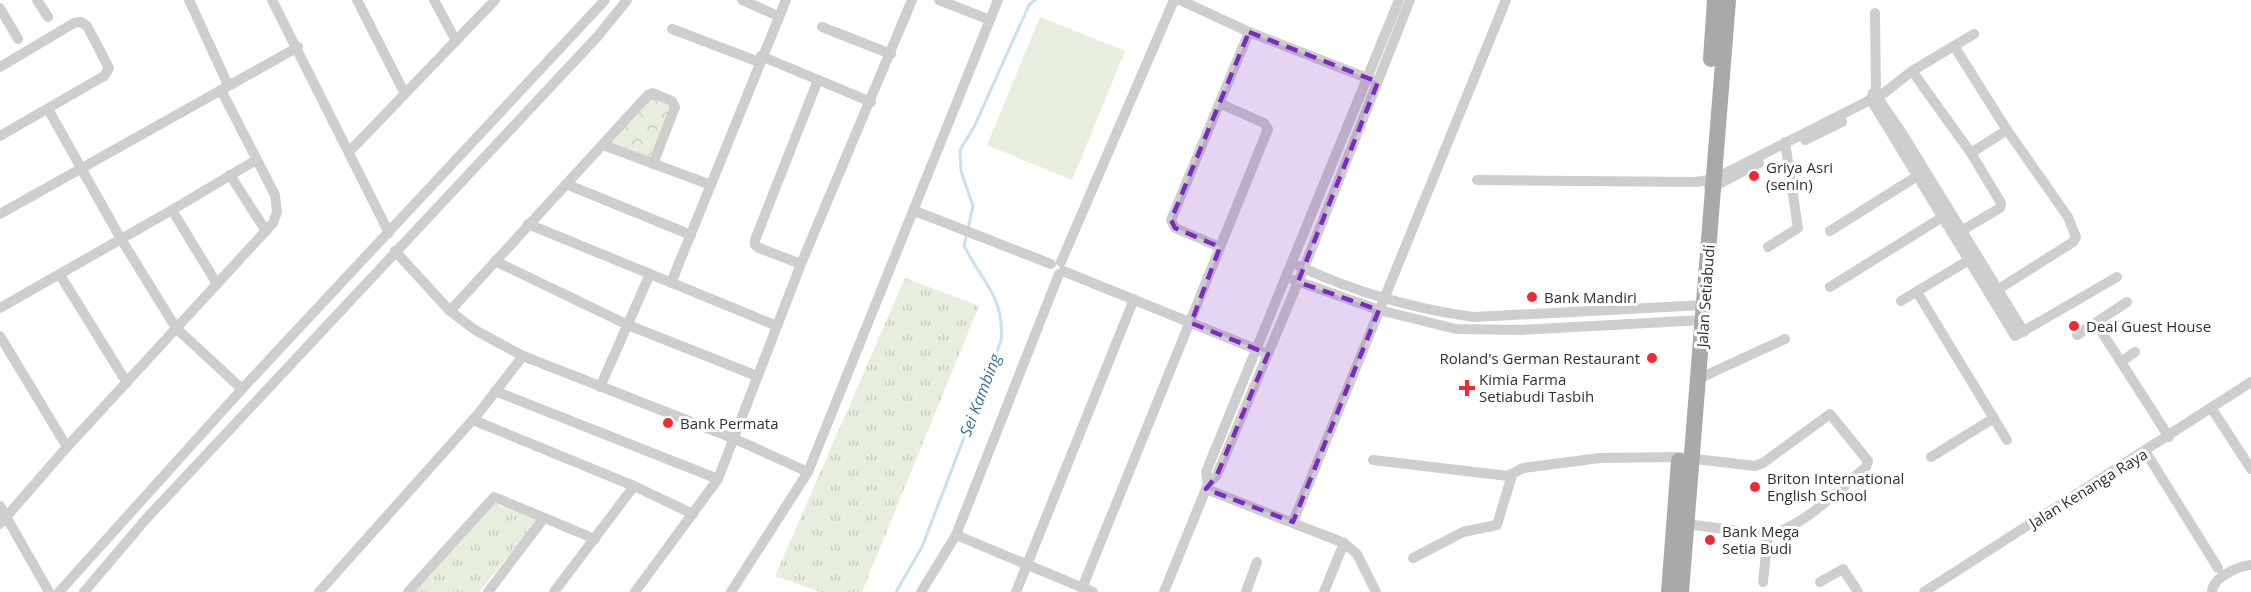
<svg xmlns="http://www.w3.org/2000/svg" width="2251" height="592" font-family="'Open Sans',sans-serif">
  <defs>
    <pattern id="grass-tufts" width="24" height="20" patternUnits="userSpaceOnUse" patternTransform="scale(1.5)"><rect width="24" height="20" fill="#e7eede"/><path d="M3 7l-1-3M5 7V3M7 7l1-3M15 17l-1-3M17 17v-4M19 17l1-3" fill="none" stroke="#c7cdbf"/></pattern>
    <pattern id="forest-crowns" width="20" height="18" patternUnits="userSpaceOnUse" patternTransform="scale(1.5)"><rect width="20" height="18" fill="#e7eede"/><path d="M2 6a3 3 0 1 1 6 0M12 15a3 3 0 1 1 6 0" fill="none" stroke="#c7cdbf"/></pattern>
  </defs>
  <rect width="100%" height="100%" fill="#fff"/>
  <g fill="url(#grass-tufts)">
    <path d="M905 278 979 306 862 592H820L775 576Z"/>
    <path d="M490 502 538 520 479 592H411Z"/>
  </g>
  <path fill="url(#forest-crowns)" d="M649 96 674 106 653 162 603 144Z"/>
  <path fill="#e7eede" d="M1040 17 1125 51 1072 180 987 145Z"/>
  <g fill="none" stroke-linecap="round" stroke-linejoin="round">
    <path stroke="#c9e0ef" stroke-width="3" d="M896 592 922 547 1001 341C1005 298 983 283 964 246L973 206 961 171 960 150 974 127 1029 5 1035 0"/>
    <g stroke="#cecece" stroke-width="10">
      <path d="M37 0 48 17"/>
      <path d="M189 0 228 85"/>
      <path d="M272 0 389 233"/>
      <path d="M357 0 405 94"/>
      <path d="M434 0 456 41"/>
      <path d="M742 0 778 16"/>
      <path d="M939 0 990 20"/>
      <path d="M1180 0 1249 32 1372 80"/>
      <path d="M0 8 18 39"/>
      <path d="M1875 13 1876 95 1902 133 2024 332"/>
      <path d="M822 27 891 54"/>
      <path d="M672 29 759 62"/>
      <path d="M1954 46 2007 130 1971 153"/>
      <path d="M761 56 871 102"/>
      <path d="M0 67 74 23 81 22 87 26 109 68 104 76 0 136"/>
      <path d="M1912 71 1971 153 2001 203 2000 208 1956 234"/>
      <path d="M1873 93 1871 98 1874 105 2015 336 2117 277"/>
      <path d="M48 109 121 239 176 328 242 389"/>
      <path d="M1805 140 1842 122"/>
      <path d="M603 145 711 185"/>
      <path d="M350 151 495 0"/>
      <path d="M230 175 266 231"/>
      <path d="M1477 180 1696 182 1714 179 1884 93 1912 71 1974 34"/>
      <path d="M566 184 691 235"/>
      <path d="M1709 187H1713L1759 163"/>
      <path d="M915 211 1051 264"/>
      <path d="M0 214 298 47"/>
      <path d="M528 224 777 326"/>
      <path d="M1830 231 1922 173"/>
      <path d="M1220 247 1175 228 1171 220 1249 32"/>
      <path d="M1768 247 1798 228 1785 142"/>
      <path d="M395 251 450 311 475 330 523 356 735 439 808 472"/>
      <path d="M495 261 628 325 757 376"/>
      <path d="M1061 262 1174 0"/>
      <path d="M801 264 759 248 755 245V240L818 80"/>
      <path d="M1299 266C1355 292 1414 309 1474 317L1704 305"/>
      <path d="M1063 271 1263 352"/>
      <path d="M60 275 127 383"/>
      <path d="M1294 280 1379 310 1456 329 1521 330 1703 320"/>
      <path d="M671 283 786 0"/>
      <path d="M217 284 172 210 256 160"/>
      <path d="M1830 287 1941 218"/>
      <path d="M1917 292 2007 440"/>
      <path d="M1994 292 2073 242 2076 237 2068 217 2007 130"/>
      <path d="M1901 301 1969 260"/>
      <path d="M0 308 172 210"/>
      <path d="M450 311 648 95 653 93 672 101 675 107 653 164"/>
      <path d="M2096 323 2169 437"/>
      <path d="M2077 335 2127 302"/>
      <path d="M0 336 67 447"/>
      <path d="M2121 362 2135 352"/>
      <path d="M1698 379 1785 339"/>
      <path d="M600 387 650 274"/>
      <path d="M495 391 718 479"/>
      <path d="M2212 409 2251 469"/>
      <path d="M473 420 634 486 693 514"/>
      <path d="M2145 451 2218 568"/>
      <path d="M1931 457 1994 418"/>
      <path d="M1373 460 1508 476 1523 468 1600 458 1679 457 1755 466 1763 463 1830 414 1868 461 1866 467C1837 491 1805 526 1768 535L1687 524"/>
      <path d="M1208 484 1206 472 1399 0"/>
      <path d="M1206 489 1344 543 1357 554 1376 592"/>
      <path d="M0 506 49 592"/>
      <path d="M1293 522 1506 0"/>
      <path d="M0 524 67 447 273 223 277 212 275 195 221 90"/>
      <path d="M956 535 1093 592"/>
      <path d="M1413 558 1463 532 1497 525 1512 475"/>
      <path d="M1763 582 1768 535"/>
      <path d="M1820 582 1843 569 1858 592"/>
      <path d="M1082 588 1268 129 1264 123 1221 104"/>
      <path d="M59 592 242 389 605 0"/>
      <path d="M84 592 146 519 598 36 627 0"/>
      <path d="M319 592 478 414 523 356"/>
      <path d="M408 592 494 497 595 539"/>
      <path d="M488 592 544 518"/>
      <path d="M554 592 634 486"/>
      <path d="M635 592 718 479 801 264 912 0"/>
      <path d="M731 592 808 472 998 0"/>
      <path d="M921 592 956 535 1059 274"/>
      <path d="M1016 592 1134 299"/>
      <path d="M1164 592 1208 484 1217 475 1304 268 1410 0"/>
      <path d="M1246 592 1257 562"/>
      <path d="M1324 592 1344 543"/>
      <path d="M1924 592 2251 382"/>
      <path d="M2212 592C2212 578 2238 566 2251 565"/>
    </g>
    <g stroke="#a9a9a9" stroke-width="16">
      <path d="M1711 59 1715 0"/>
      <path d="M1669 592 1679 461"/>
      <path d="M1681 592 1728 0"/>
    </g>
  </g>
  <path fill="#7b2cbf" fill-opacity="0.2" stroke="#7b2cbf" stroke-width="4.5" stroke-dasharray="12 8" stroke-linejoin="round" d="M1249 32 1378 82 1298 282 1379 310 1293 522 1206 489 1217 475 1268 354 1191 323 1220 247 1175 228 1171 220Z"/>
  <g fill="#f22933" stroke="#fff" stroke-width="2">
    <circle cx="1754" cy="176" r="6"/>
    <circle cx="1532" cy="297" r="6"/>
    <circle cx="2074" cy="326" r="6"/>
    <circle cx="1652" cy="358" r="6"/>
    <path d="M1464 379h6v6h6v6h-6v6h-6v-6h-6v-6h6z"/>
    <circle cx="668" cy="423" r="6"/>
    <circle cx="1755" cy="487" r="6"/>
    <circle cx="1710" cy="540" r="6"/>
  </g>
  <g text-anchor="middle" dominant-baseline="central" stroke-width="6" stroke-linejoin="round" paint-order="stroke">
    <g font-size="15" fill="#313131" stroke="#fff" text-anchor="start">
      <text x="1766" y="167">Griya Asri<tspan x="1766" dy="17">(senin)</tspan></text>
      <text x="1544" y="297">Bank Mandiri</text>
      <text x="2086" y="326">Deal Guest House</text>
      <text x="1640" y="358" text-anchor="end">Roland's German Restaurant</text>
      <text x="1479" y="379">Kimia Farma<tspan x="1479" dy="17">Setiabudi Tasbih</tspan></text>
      <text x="680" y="423">Bank Permata</text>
      <text x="1767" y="478">Briton International<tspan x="1767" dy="17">English School</tspan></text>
      <text x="1722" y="531">Bank Mega<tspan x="1722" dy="17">Setia Budi</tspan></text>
    </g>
    <g font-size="15" fill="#313131" stroke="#fff">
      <text transform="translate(1705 296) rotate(-86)">Jalan Setiabudi</text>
      <text transform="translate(2088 488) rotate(-32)">Jalan Kenanga Raya</text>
    </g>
    <g font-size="16" font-style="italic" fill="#38729a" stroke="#fff">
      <text transform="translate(980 395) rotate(-69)">Sei Kambing</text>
    </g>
  </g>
</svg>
